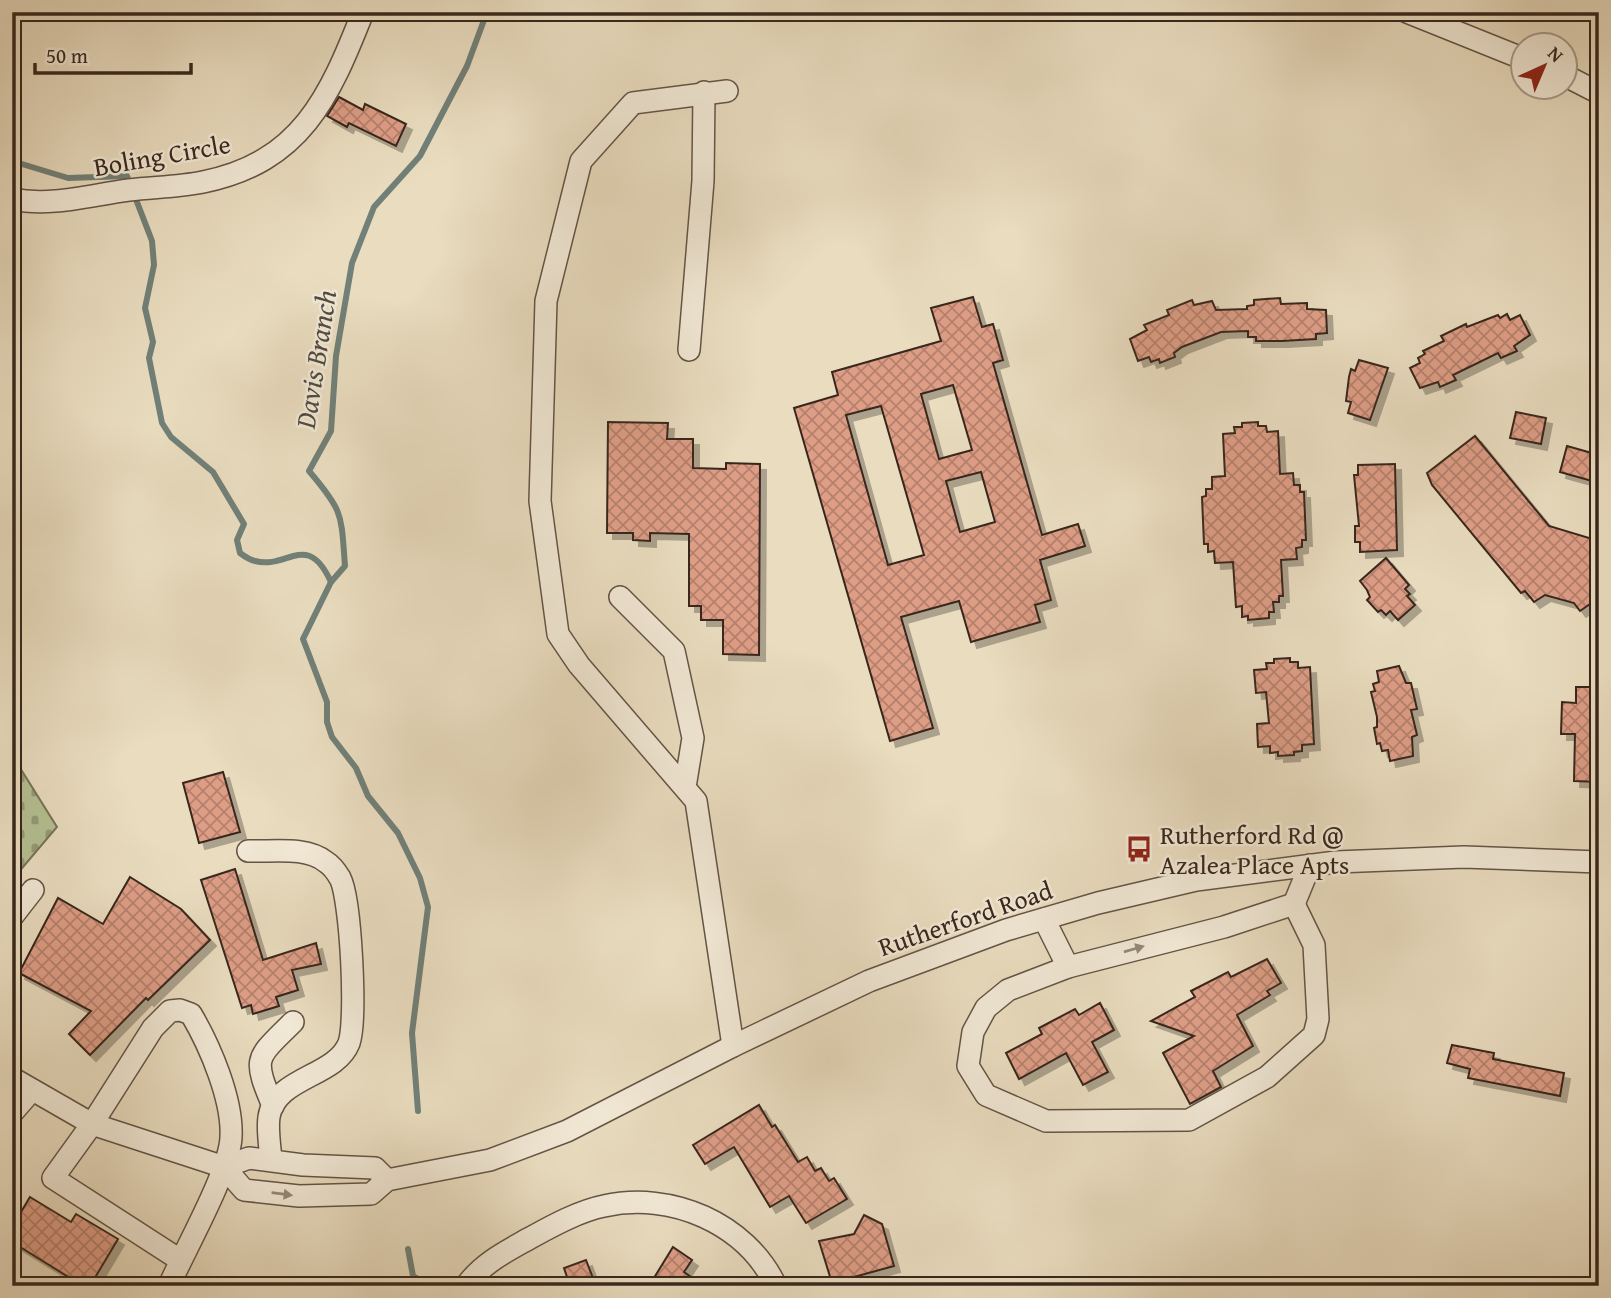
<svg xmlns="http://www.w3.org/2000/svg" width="1611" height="1298" font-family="'Gentium Book Plus',serif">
  <defs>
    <pattern id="cemetery-stones" width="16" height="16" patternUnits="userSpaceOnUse" patternTransform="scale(1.75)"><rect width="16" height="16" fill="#b5c092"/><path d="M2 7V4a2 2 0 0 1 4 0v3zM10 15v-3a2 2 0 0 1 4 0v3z" fill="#949c77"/></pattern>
    <pattern id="building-cross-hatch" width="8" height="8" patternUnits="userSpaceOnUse" patternTransform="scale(1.75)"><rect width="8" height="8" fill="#de9e86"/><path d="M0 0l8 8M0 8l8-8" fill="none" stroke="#b5816d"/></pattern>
    <filter id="shadow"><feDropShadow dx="6" dy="6" stdDeviation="0" flood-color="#0004"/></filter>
  </defs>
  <rect width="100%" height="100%" fill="#e9dcbf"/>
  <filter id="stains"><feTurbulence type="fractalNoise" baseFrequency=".00286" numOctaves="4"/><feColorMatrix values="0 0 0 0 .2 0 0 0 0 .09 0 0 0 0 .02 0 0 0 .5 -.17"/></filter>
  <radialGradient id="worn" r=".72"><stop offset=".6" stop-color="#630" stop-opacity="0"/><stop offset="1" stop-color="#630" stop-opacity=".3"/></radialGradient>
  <path fill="url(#cemetery-stones)" stroke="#767458" stroke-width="2" d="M12 755 57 827 12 880Z"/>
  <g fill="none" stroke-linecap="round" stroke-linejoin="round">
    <g stroke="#718078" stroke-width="6">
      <path d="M12 161 68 178 127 176 152 241 154 265 145 308 153 342 149 358 162 423 171 437 213 472 244 524 237 540 240 553C244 556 250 560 255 561 288 570 307 530 331 582"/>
      <path d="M418 1111 412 1033 428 907 420 878 398 833 368 796 356 768 332 737 327 722V702L303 639 331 582 345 566C341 514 344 512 309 471L331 431 336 356 352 263 374 207 420 156 467 66 487 12"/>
      <path d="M408 1249 413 1276 430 1286"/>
    </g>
  </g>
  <g fill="url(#building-cross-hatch)" stroke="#38271d" stroke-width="2" fill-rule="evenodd" filter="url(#shadow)">
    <path d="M339 97 363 110 365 104 406 124 396 146 349 123 347 127 327 116Z"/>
    <path d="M973 297 982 327 993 324 1003 360 993 363 1042 535 1078 524 1085 546 1040 560 1051 600 1035 605 1040 622 971 642 959 601 901 617 933 728 890 741 794 408 838 395 832 372 941 341 931 308ZM953 385 972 450 939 459 921 394ZM881 406 924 555 888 565 846 415ZM981 472 995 522 960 532 946 481Z"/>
    <path d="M1280 298 1281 304 1307 303V309L1326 310 1327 333 1316 334V339L1282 341H1256V337H1248V331L1221 332 1182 347 1174 353 1175 357 1160 363 1159 359 1151 362 1149 357 1138 361 1130 339 1147 330 1144 325 1169 315 1167 310 1192 300 1194 305 1212 301 1216 310 1247 309V306L1254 305V300Z"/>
    <path d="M1507 314 1510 320 1520 315 1530 335 1514 346 1517 351 1501 358 1498 353 1453 375 1456 380 1440 387 1438 382 1420 388 1410 368 1420 363 1418 358 1425 354 1423 351 1444 341 1441 336 1466 324 1467 327 1498 315 1500 318Z"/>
    <path d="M1359 360 1388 368 1370 420 1348 413 1351 402 1346 401 1349 377 1351 369 1355 371Z"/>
    <path d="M1516 412 1546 418 1541 444 1510 438Z"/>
    <path d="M608 422 668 423 667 439H693V468L726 469V463L760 464 759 655 723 654V620H701V606H689V534L650 533V541L633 540V533H607Z"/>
    <path d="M1258 422V426H1266L1267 432 1278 431 1280 474 1293 473 1294 485H1300V492H1304L1306 540H1302V547L1296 548 1297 559 1281 560 1283 596H1279V602H1273L1274 612H1269V618L1248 620V616L1242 617V606L1236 607 1233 562 1215 563 1214 551 1208 552V544H1204L1202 497 1206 496V489H1212V477L1225 476 1223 434 1235 433 1234 427H1242V423Z"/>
    <path d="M1475 436 1549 526 1599 541V614L1590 604 1580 611 1574 603 1545 595 1534 602 1525 591 1521 593 1432 485 1427 473Z"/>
    <path d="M1567 446 1599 455V483L1560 472Z"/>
    <path d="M1395 464 1397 550 1360 552V542H1355V526H1359L1354 475H1358V465Z"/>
    <path d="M1386 558 1409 585 1405 589 1410 594 1407 596 1415 605 1398 620 1390 611 1386 615 1381 610 1378 612 1367 600 1370 597 1367 590 1360 581Z"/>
    <path d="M1290 658V662H1298V668L1310 667 1314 744 1302 745V751L1294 752V755L1278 756V752L1270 753V746L1258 747 1257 724 1269 723 1266 692 1256 693 1254 670 1267 669 1266 663H1274V659Z"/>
    <path d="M1399 666 1406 683H1411L1417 709 1411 710 1417 735 1412 737 1413 756 1390 761 1388 750 1382 751 1380 743 1377 744 1374 728 1377 727V717L1371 692 1375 691 1373 684 1379 682 1377 671Z"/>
    <path d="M1576 687H1599V782L1574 781 1575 734H1561L1562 702 1576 703Z"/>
    <path d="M223 772 240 832 199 843 183 783Z"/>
    <path d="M235 869 263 960 316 943 321 964 292 970 298 990 276 997 279 1006 253 1014 251 1005 242 1008 201 880Z"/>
    <path d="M130 877 181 909 210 940 148 1000 146 998 90 1055 69 1034 91 1011 19 973 58 898 103 924Z"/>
    <path d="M1267 959 1281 983 1267 991 1270 995 1237 1015 1253 1046 1213 1071 1221 1087 1190 1104 1163 1053 1194 1036 1151 1021 1195 997 1191 991 1228 972 1231 977Z"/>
    <path d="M1100 1003 1114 1030 1092 1042 1108 1072 1083 1085 1066 1053 1019 1079 1006 1053 1042 1034 1039 1028 1075 1009 1079 1015Z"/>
    <path d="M1452 1045 1494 1053 1493 1059 1564 1073 1560 1096 1468 1078 1470 1069 1447 1063Z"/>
    <path d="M759 1105 772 1127 775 1125 798 1162 807 1157 815 1171 821 1168 829 1181 834 1178 847 1199 806 1223 789 1196 770 1207 734 1147 705 1164 693 1145Z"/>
    <path d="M30 1197 71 1222 76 1214 118 1239 90 1286H83L12 1242V1227Z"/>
    <path d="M864 1215 882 1224 894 1266 832 1283 819 1241 854 1234Z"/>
    <path d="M673 1247 692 1260 684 1272 704 1286H649Z"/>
    <path d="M586 1260 596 1286H570L564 1268Z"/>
  </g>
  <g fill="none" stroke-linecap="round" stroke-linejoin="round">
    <g stroke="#645446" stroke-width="24">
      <g id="minor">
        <path d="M1407 12 1524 59"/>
        <path d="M1566 76 1599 93"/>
        <path d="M727 91 633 103 581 161 546 301 540 501 558 634 579 665 696 801 733 1046"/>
        <path d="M12 199C51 207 90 195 129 190 153 187 179 187 203 182 301 162 329 98 363 12"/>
        <path d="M689 350 703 181 704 92"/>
        <path d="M620 597 674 651 693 738 685 787"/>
        <path d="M248 851C273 852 306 846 326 862 331 865 337 873 340 878 351 899 357 1020 349 1043 336 1077 275 1077 269 1117 267 1130 270 1146 271 1160"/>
        <path d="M12 917 33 890"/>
        <path d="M1044 919 1068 967 1008 990 986 1008 973 1032 968 1066 986 1095 1046 1121 1189 1120 1267 1077 1314 1035 1318 1019 1314 945 1294 904"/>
        <path d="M1068 967 1224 927 1294 904 1310 865"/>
        <path d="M12 1078 92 1124 224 1167 244 1190 299 1196 371 1194 387 1180 490 1160 567 1131 733 1046 869 981 1006 930 1098 903 1196 880 1336 862 1464 857 1599 862"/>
        <path d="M273 1106C252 1056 256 1059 293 1022"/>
        <path d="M12 1113 32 1090"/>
        <path d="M224 1167 249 1158 303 1165 375 1168 387 1180"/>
        <path d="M169 1286C184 1251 230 1171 231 1137 233 1100 210 1046 191 1014L180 1010 170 1011 153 1028 92 1124 53 1178 180 1260"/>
        <path d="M466 1286C482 1263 507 1251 530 1238 552 1226 579 1211 604 1206 671 1191 746 1223 776 1286"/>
      </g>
    </g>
    <use href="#minor" stroke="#f1e8d5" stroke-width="21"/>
  </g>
  <defs><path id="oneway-solid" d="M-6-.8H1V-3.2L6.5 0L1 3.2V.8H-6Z" transform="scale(1.75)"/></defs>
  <g fill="#948879">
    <use href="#oneway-solid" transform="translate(1134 949) rotate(-16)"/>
    <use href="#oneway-solid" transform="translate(282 1194) rotate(7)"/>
  </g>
  <defs>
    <g id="bus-bare" transform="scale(2.1)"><path d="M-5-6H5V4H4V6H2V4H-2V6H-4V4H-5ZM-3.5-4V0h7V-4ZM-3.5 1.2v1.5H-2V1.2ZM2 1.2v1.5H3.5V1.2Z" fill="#8f2418" stroke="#f1e8d5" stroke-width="2.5" paint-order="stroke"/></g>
  </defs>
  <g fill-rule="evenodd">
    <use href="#bus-bare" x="1139" y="849"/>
  </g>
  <g text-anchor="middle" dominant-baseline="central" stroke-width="5" stroke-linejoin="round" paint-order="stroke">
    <g font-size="26" fill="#38271d" stroke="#f1e8d5">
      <text transform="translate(162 155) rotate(-10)">Boling Circle</text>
      <text transform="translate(965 918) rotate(-19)">Rutherford Road</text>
    </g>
    <g font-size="26" fill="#38271d" stroke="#f1e8d5" text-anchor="start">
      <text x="1160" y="834">Rutherford Rd @<tspan x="1160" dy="30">Azalea Place Apts</tspan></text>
    </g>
    <g font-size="28" font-style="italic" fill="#504c43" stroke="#f1e8d5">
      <text transform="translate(315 359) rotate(-81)">Davis Branch</text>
    </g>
  </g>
  <rect width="1611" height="1298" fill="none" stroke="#e9dcbf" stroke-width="42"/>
  <rect x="14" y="14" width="1583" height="1270" fill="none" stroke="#38271d" stroke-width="3.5"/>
  <rect x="21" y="21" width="1569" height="1256" fill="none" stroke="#38271d" stroke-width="2"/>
  <g transform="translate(1544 66) rotate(44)"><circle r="33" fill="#f1e8d5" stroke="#a79b8b" stroke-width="2"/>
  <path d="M0-5L12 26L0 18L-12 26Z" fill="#8f2418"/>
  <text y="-10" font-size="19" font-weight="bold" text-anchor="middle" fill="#38271d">N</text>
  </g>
  <path d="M35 63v10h156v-10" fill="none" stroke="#38271d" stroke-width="3.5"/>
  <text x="46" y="63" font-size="21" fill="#38271d" stroke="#f1e8d5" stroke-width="5" paint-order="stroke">50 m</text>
  <rect width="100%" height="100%" filter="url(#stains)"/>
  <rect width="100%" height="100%" fill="url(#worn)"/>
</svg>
